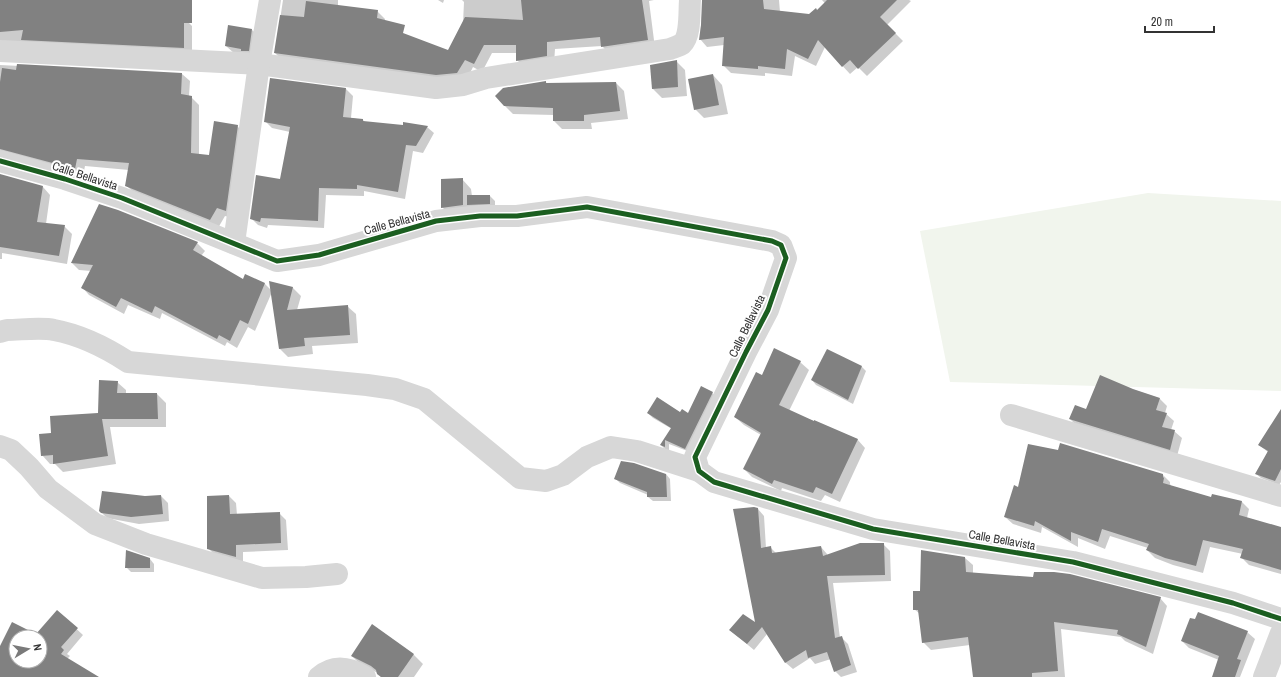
<svg xmlns="http://www.w3.org/2000/svg" width="1281" height="677" font-family="'Archivo Narrow',sans-serif">
  <rect width="100%" height="100%" fill="#fff"/>
  <path fill="#f1f5ed" d="M1148 193 1281 201V391L950 382 920 231Z"/>
  <g fill="#0003" fill-rule="evenodd">
    <path d="M0 0H124L184 18 192 26V55L0 49Z"/>
    <path d="M283 0H338V6L377 11 385 19 382 45 449 51 463 23 464 2 462 0H654L649 1 655 48 611 55 602 46 555 49 554 64 525 68 517 60V53H492L482 72 473 67 466 81 283 61 275 53Z"/>
    <path d="M438 0H444L443 3Z"/>
    <path d="M703 0H779L780 12 839 19 822 0H909L911 1 887 25 903 41 867 76 858 67 850 74 825 47 816 66 795 56 792 76 765 73V76L731 73 723 65 724 45 707 47 700 39Z"/>
    <path d="M252 30 261 38 257 59 235 54 226 46Z"/>
    <path d="M676 61 685 70 687 96 662 98 653 89 651 66Z"/>
    <path d="M0 65 182 74 190 81 189 96 191 97 199 105V155L210 156 237 126 245 134 233 218 225 216 218 228 134 193 126 185 129 170 85 166 83 176 0 159Z"/>
    <path d="M713 75 722 85 728 114 704 118 695 109Z"/>
    <path d="M546 82 547 84 616 83 624 91 628 119 591 123 592 129H562L554 121V115L513 114 505 106Z"/>
    <path d="M346 89 353 96 351 118 363 120 365 122 404 126 427 127 434 133 423 153 413 151 405 199 364 191V196L326 195 324 228 268 225 267 228 258 225 251 218 281 180 290 132 272 128 265 121Z"/>
    <path d="M0 175 43 187 50 195 46 224 64 226 72 234 67 264 2 253V259H0Z"/>
    <path d="M462 179 471 189 472 196H490L495 201V208L452 217 442 207Z"/>
    <path d="M117 211 197 243 205 251 201 256 244 281 246 276 265 284 272 291 292 287 301 296 297 310 347 306 356 314 358 343 312 346 313 354 288 357 280 349 272 292 255 331 248 327 237 348 227 342 225 346 162 313 160 319 128 305 124 314 89 295 82 287 91 271 79 270 72 263Z"/>
    <path d="M827 350 862 367 866 371 853 404 816 385 812 380Z"/>
    <path d="M800 362 809 370 789 411 857 439 865 448 840 502 825 495 821 501 782 488 781 491 752 477 744 469 761 435 744 425 735 417 762 376Z"/>
    <path d="M117 382 126 390V394H157L166 403V427H110L116 464 63 472 55 464H50L42 455 52 434 99 414Z"/>
    <path d="M1132 390 1160 399 1167 406 1165 413 1174 421 1171 430 1174 431 1182 438 1177 456 1078 427 1070 419Z"/>
    <path d="M712 393 717 397 690 452 669 444V451L666 450 661 445 672 429 653 418 648 413 689 414Z"/>
    <path d="M1281 432V482L1279 485 1261 478 1256 474 1268 452 1259 445Z"/>
    <path d="M666 474 670 479 671 501H653L648 497V495L620 483 615 478Z"/>
    <path d="M1163 475 1170 482V484L1171 486 1212 498V496L1242 502 1249 509 1247 518 1281 528V574L1249 565 1242 558 1243 554 1210 547 1203 573 1173 565 1155 558 1147 550 1148 548 1110 536 1105 549 1078 538V547L1042 527 1041 533 1013 524 1005 517 1018 489Z"/>
    <path d="M161 496 168 503 169 521 139 524 107 518 100 511Z"/>
    <path d="M229 496 236 503 237 515 279 513 286 520 288 550 243 552V563L215 555 208 548Z"/>
    <path d="M758 509 764 516 766 548 770 547 776 553 821 547 827 554 828 556 883 544 890 551 891 581 833 583 840 638 841 637 848 644 857 672 841 677 835 671 831 659 815 664 810 658 793 669 786 663 767 634 754 650 730 630 756 624Z"/>
    <path d="M965 558 973 565V574L1160 598 1167 606 1153 654 1125 641 1121 637 1061 629 1065 677H974L970 645 931 650 923 642 920 614 914 609 921 592Z"/>
    <path d="M150 559 154 564V572H131L126 567Z"/>
    <path d="M57 611 83 635 67 654 70 656 67 659 94 677H0V648L12 623 36 636ZM16 637H40V661H16Z"/>
    <path d="M372 626 414 655 423 664 414 677H381L378 673 361 665 352 656Z"/>
    <path d="M1247 632 1255 639 1240 677H1227L1219 660 1189 648 1182 641Z"/>
  </g>
  <g fill="#818181" fill-rule="evenodd">
    <path d="M0 0H192V23H184V48L21 40 23 30 0 32Z"/>
    <path d="M521 0H642L648 40 601 47 600 37 547 42V56L516 61V45H484L474 64 465 60 457 73 436 75 274 53 280 15 304 17 306 1 378 10 377 18 405 25 403 33 448 50 465 17 523 20Z"/>
    <path d="M702 0H763L764 9 809 14 816 8 817 10 827 0H897L880 17 896 33 858 69 850 60 842 67 818 40 808 59 787 49 785 69 758 66V69L722 66 724 37 699 40 701 25Z"/>
    <path d="M228 25 252 29 249 51H241V49L225 46Z"/>
    <path d="M677 60 678 87 652 89 650 65Z"/>
    <path d="M17 64 182 73 181 94 192 96 191 153 209 155 214 121 238 125 226 211 217 208 210 220 125 186 129 163 77 159 75 169 0 149V82L2 68 16 70Z"/>
    <path d="M713 74 719 105 694 110 688 79Z"/>
    <path d="M270 78 346 88 343 117 363 119V121L403 125V122L428 126 416 146 406 145 398 192 357 185V189L319 188 318 221 261 218 260 222 250 219 256 175 280 179 290 127 264 122Z"/>
    <path d="M546 81V83L616 82 620 111 584 115V121H553V108L504 106 495 96 503 88Z"/>
    <path d="M0 174 43 186 37 222 65 225 59 256 0 247Z"/>
    <path d="M463 178V205L441 208V179Z"/>
    <path d="M467 195H490V204L467 205Z"/>
    <path d="M99 204 118 210 198 242 193 250 243 279 245 274 265 283 248 324 240 320 230 341 219 335 217 339 155 306 152 313 121 298 116 307 81 288 93 265 71 263Z"/>
    <path d="M269 281 293 287 287 310 348 305 350 335 304 338 305 346 279 349Z"/>
    <path d="M774 348 801 361 779 405 814 421V420L858 439 832 494 816 487 813 493 774 480 772 484 743 469 761 433 734 417 756 372 762 375Z"/>
    <path d="M827 349 862 366 848 400 811 380Z"/>
    <path d="M1100 375 1133 389 1160 398 1156 410 1167 413 1162 427 1175 430 1170 450 1069 419 1075 405 1086 409Z"/>
    <path d="M99 380 118 381 117 393H157L158 419H102L108 456 53 464V455L41 456 39 434 51 433 50 416 98 413Z"/>
    <path d="M701 386 713 392 685 449 665 440V447L660 445 671 428 647 413 657 397 680 412 682 409 688 413Z"/>
    <path d="M1281 409V469L1275 481 1255 474 1268 451 1258 445Z"/>
    <path d="M1060 443 1163 474V477L1164 478 1163 483 1211 497 1212 494 1242 501 1239 515 1281 527V570L1240 558 1243 549 1203 540 1196 566 1165 558 1146 550 1149 544 1102 529 1098 542 1071 532V541L1035 521 1034 526 1004 517 1014 485 1018 487 1028 444 1058 450Z"/>
    <path d="M621 461 634 463 666 474 667 497H647V492L614 479Z"/>
    <path d="M102 491 145 496 161 495 163 514 131 517 101 513 99 511Z"/>
    <path d="M229 495 230 514 280 512 281 543 236 545V557L207 549V496Z"/>
    <path d="M754 507 758 508 761 548 771 546 772 553 821 546 823 556 860 543H884L885 575 827 576 835 638 842 636 851 665 834 672 827 652 808 658 806 650 785 663 762 627 747 644 729 630 743 614 755 622 733 509Z"/>
    <path d="M126 550 150 558V568H125Z"/>
    <path d="M921 550 965 557 966 572 1033 577 1034 572H1054L1070 574 1161 597 1146 647 1117 634 1118 630 1054 622 1058 671 1032 673V677H973L968 637 922 643 918 610H913V591H920Z"/>
    <path d="M57 610 78 628 61 647 64 650 61 654 99 677H0V646L12 622 36 634ZM16 637H40V661H16Z"/>
    <path d="M1198 612 1248 631 1237 659 1241 660 1235 677H1212L1219 656 1181 641 1190 618 1195 619Z"/>
    <path d="M372 624 414 654 398 677H381L377 674 376 670 371 666 351 656Z"/>
  </g>
  <g fill="none" stroke-linecap="round" stroke-linejoin="round">
    <g stroke="#d7d7d7" stroke-width="22">
      <path d="M0 51 259 64 436 88 463 85 486 78 670 49C674 47 679 46 682 44 691 36 689 11 690 0"/>
      <path d="M0 161 65 179 122 198 277 261 319 255 436 221 480 216H517L587 207 772 241 781 245 786 258 768 310 746 352 695 457 699 471 714 482 873 529 1073 562 1233 603 1281 619"/>
      <path d="M234 243 259 64 270 0"/>
      <path d="M0 332 7 330C20 330 41 327 54 330 81 335 105 347 128 362L367 385 395 389 424 399 520 478 546 481 563 475 587 457 611 447 637 451 699 471"/>
      <path d="M1011 415 1281 496"/>
      <path d="M0 446 11 450 29 467 48 489 95 524 146 544 262 578 306 577 337 574"/>
      <path d="M1264 677 1281 633"/>
    </g>
    <path stroke="#d7d7d7" stroke-width="22" d="M319 677C334 664 349 667 365 677"/>
    <g stroke="#fff" stroke-width="8">
      <path id="cycleway" d="M0 161 65 179 122 198 277 261 319 255 436 221 480 216H517L587 207 772 241 781 245 786 258 768 310 746 352 695 457 699 471 714 482 873 529 1073 562 1233 603 1281 619"/>
    </g>
    <use href="#cycleway" stroke="#1b5e20" stroke-width="5"/>
  </g>
  <g text-anchor="middle" dominant-baseline="central" stroke-width="4" stroke-linejoin="round" paint-order="stroke">
    <g font-size="12" fill="#333" stroke="#fff">
      <text transform="translate(85 176) rotate(18)">Calle Bellavista</text>
      <text transform="translate(397 222) rotate(-15)">Calle Bellavista</text>
      <text transform="translate(747 326) rotate(-64)">Calle Bellavista</text>
      <text transform="translate(1002 540) rotate(10)">Calle Bellavista</text>
    </g>
  </g>
  <g transform="translate(28 649) rotate(80)"><circle r="19" fill="#ffffff" stroke="#adadad"/>
  <path d="M0-3L7 15L0 10L-7 15Z" fill="#7a7a7a"/>
  <text y="-6" font-size="11" font-weight="bold" text-anchor="middle" fill="#333333">N</text>
  </g>
  <path d="M1145 26v6h69v-6" fill="none" stroke="#333333" stroke-width="2"/>
  <text x="1151" y="26" font-size="12" fill="#333333" stroke="#ffffff" stroke-width="3" paint-order="stroke">20 m</text>
</svg>
